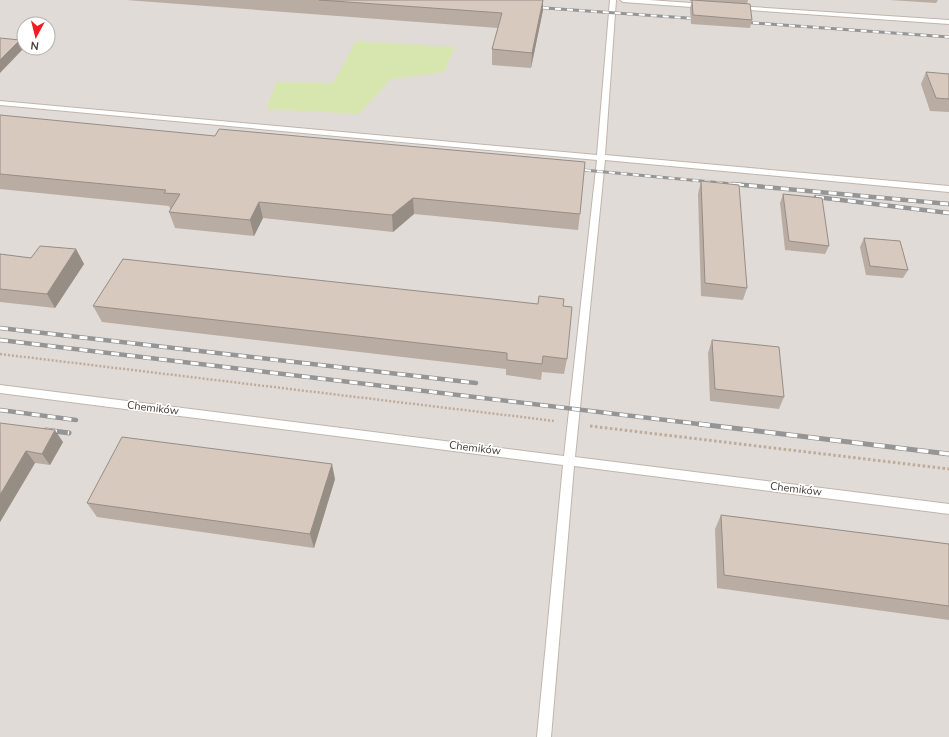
<svg xmlns="http://www.w3.org/2000/svg" width="949" height="737" font-family="'Nunito Sans',sans-serif">
  <rect width="100%" height="100%" fill="#f2ece6"/>
  <path fill="#e1dbd7" fill-rule="evenodd" d="M0 0H949V737H0ZM24 24H48V48H24Z"/>
  <path fill="#d7e6af" d="M356 41 455 47 444 72 391 79 359 114 266 109 277 82 333 83Z"/>
  <g fill="none" stroke-linecap="round" stroke-linejoin="round">
    <g stroke="#c0b5ab" stroke-width="2">
      <g id="lane">
        <path d="M610 0H616L605 155 949 186V192L605 160 575 457 949 504V514L574 466 551 737H537L563 465 0 393V385L564 456 597 160 0 105V101L597 155Z"/>
        <path d="M620 0H649L705 4 708 6 705 8 623 2Z"/>
        <path d="M737 6 949 20V24L735 9 734 8Z"/>
      </g>
    </g>
    <path stroke="#bfab9a" stroke-width="2.5" stroke-dasharray="2 2" stroke-linecap="butt" d="M0 354 555 421"/>
    <path stroke="#bfab9a" stroke-width="3" stroke-dasharray="2.5 2.5" stroke-linecap="butt" d="M590 426 949 469"/>
    <use href="#lane" fill="#fff" fill-rule="evenodd"/>
    <g stroke="#959595" stroke-width="3">
      <g id="rail-far2">
        <path d="M531 7 701 19"/>
        <path d="M741 22 949 37"/>
        <path d="M573 169 744 185"/>
      </g>
    </g>
    <g stroke="#959595" stroke-width="4.5">
      <g id="rail-far1">
        <path d="M733 184 949 204"/>
        <path d="M816 197 949 213"/>
        <path d="M0 328 476 383"/>
        <path d="M0 340 707 425"/>
        <path d="M0 410 76 420"/>
      </g>
    </g>
    <g stroke="#959595" stroke-width="5">
      <g id="rail">
        <path d="M699 424 949 454"/>
        <path d="M46 430 69 433"/>
      </g>
    </g>
    <use href="#rail-far2" stroke="#fff" stroke-width="2" stroke-dasharray="6" stroke-linecap="butt"/>
    <use href="#rail-far1" stroke="#fff" stroke-width="3" stroke-dasharray="8" stroke-linecap="butt"/>
    <use href="#rail" stroke="#fff" stroke-width="3.5" stroke-dasharray="11" stroke-linecap="butt"/>
  </g>
  <g fill="#b9ada3">
    <path d="M126 0H543V10L531 68 492 65V49L498 28Z"/>
    <path d="M690 0H748L747 4 752 20 750 28 691 24 690 8 692 1H690Z"/>
    <path d="M889 0H938L936 3Z"/>
    <path d="M926 72 949 74V112L930 111 921 84Z"/>
    <path d="M0 115 580 214 578 230 414 214 393 232 263 218 254 236 175 228 169 212 171 209H170L169 206 0 189Z"/>
    <path d="M701 181 747 288 743 300 701 296 698 194Z"/>
    <path d="M783 194 829 246 825 254 785 250 780 203Z"/>
    <path d="M864 238 908 270 903 278 866 275 860 247Z"/>
    <path d="M76 249 84 264 55 308 0 302V254L31 258Z"/>
    <path d="M538 304 563 306 567 359 564 374 542 372 541 380 506 375V369L102 322 93 306Z"/>
    <path d="M712 340 784 397 779 409 710 401 708 353Z"/>
    <path d="M0 423 63 442 50 465 35 463 0 522Z"/>
    <path d="M335 479 314 548 97 517 87 503Z"/>
    <path d="M721 515 949 544V620L717 588 715 529Z"/>
  </g>
  <g fill="#968d85">
    <path d="M543 0V10L531 68 532 53Z"/>
    <path d="M20 40 24 48 0 73V60Z"/>
    <path d="M413 198 414 214 393 232 392 215Z"/>
    <path d="M259 202 263 218 254 236 250 220Z"/>
    <path d="M76 249 84 264 55 308 47 294Z"/>
    <path d="M55 430 63 442 50 465 42 454Z"/>
    <path d="M26 451 35 463 0 522V495Z"/>
    <path d="M332 464 335 479 314 548 310 534Z"/>
  </g>
  <g fill="#d7c9be" stroke="#968d85">
    <path d="M319 0H543L532 53 492 49 502 13Z"/>
    <path d="M692 0 750 4 752 20 693 15Z"/>
    <path d="M0 38 20 40 0 60Z"/>
    <path d="M926 72 949 74V99L936 98Z"/>
    <path d="M0 115 215 136 219 129 585 162 580 214 413 198 392 215 259 202 250 220 169 212 180 194 164 193 166 190 0 174Z"/>
    <path d="M701 181 739 185 747 288 705 283Z"/>
    <path d="M783 194 822 198 829 246 789 241Z"/>
    <path d="M864 238 900 241 908 270 870 266Z"/>
    <path d="M40 246 76 249 47 294 0 289V254L31 258Z"/>
    <path d="M123 259 538 304 539 296 564 299 563 306 572 307 567 359 543 356 542 364 507 360V353L93 306Z"/>
    <path d="M712 340 779 347 784 397 715 389Z"/>
    <path d="M0 423 55 430 42 454 26 451 0 495Z"/>
    <path d="M122 437 332 464 310 534 87 503Z"/>
    <path d="M721 515 949 544V606L724 575Z"/>
  </g>
  <g text-anchor="middle" dominant-baseline="central" stroke-width="3.5" stroke-linejoin="round" paint-order="stroke">
    <g font-size="11" fill="#453c35" stroke="#fff">
      <text transform="translate(153 408) rotate(7)">Chemików</text>
      <text transform="translate(475 448) rotate(7)">Chemików</text>
      <text transform="translate(796 489) rotate(7)">Chemików</text>
    </g>
  </g>
  <g transform="translate(36 36) rotate(187)"><circle r="19" fill="#ffffff" stroke="#b5b1ae"/>
  <path d="M0-3L7 15L0 10L-7 15Z" fill="#f41b21"/>
  <text y="-6" font-size="11" font-weight="bold" text-anchor="middle" fill="#453c35">N</text>
  </g>
</svg>
